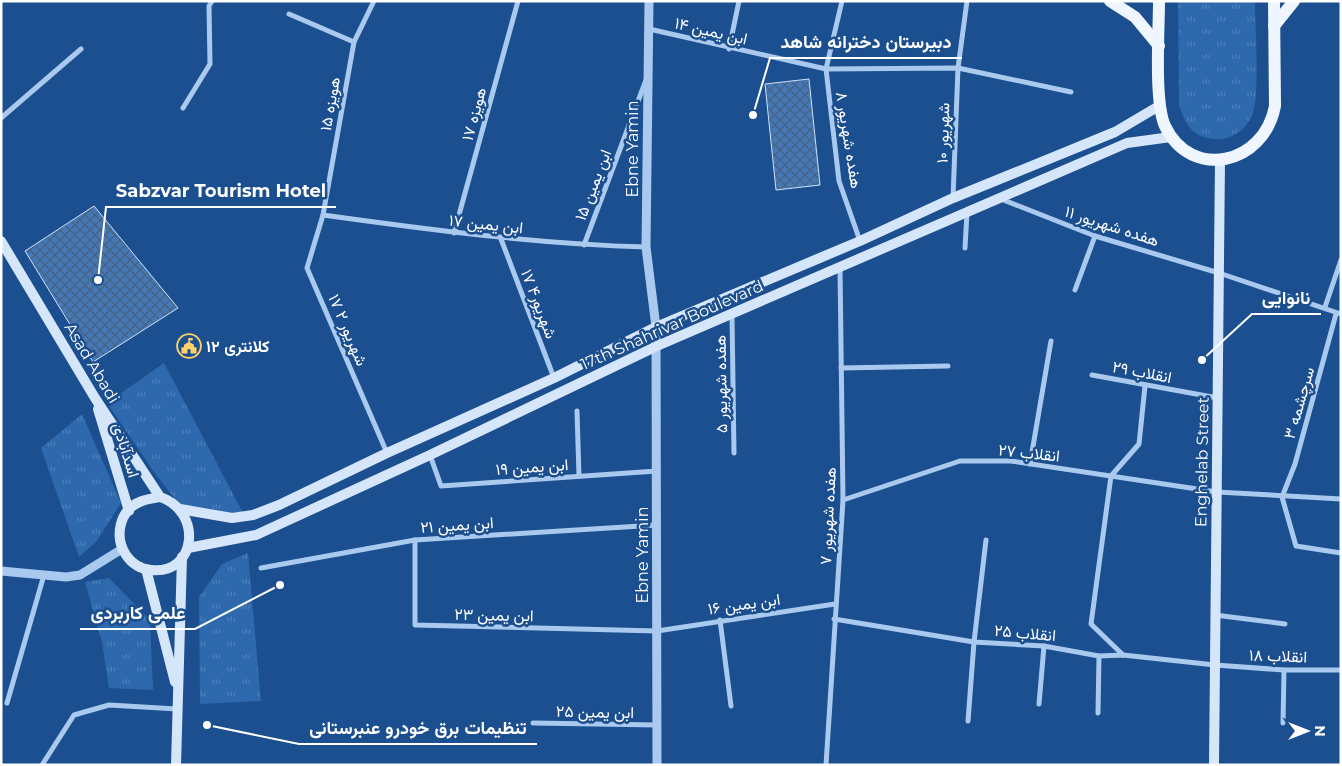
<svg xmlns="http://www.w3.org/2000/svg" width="1342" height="766" font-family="Montserrat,Vazirmatn,sans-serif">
  <defs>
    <pattern id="grass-tufts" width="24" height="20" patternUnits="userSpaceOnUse" patternTransform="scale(1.25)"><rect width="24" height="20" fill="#2e69ad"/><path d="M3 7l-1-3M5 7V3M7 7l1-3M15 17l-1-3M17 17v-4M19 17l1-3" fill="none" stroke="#4d80b9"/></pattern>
    <pattern id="building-cross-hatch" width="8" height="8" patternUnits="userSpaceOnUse" patternTransform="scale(1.25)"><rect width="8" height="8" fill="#4478b7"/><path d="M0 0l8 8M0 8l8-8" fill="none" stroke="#486282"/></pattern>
  </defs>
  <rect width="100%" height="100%" fill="#1b4f8f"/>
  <g fill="url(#grass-tufts)">
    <path d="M1178 1H1255C1255 23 1260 97 1253 113 1245 133 1227 143 1207 138 1190 134 1183 119 1179 104Z"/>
    <path d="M164 363 243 513 216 515 178 503 154 472 107 403Z"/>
    <path d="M82 414 121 503 96 542 79 557 41 448Z"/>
    <path d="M248 553 261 701 200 704 199 597 222 564Z"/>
    <path d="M109 578 150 620 153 690 109 688 102 642 85 582Z"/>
  </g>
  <g fill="url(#building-cross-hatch)" stroke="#cfe3fa">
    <path d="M809 79 820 185 776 190 765 84Z"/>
    <path d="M94 206 178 308 93 362 25 251Z"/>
  </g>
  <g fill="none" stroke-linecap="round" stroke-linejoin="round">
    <g stroke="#a9c9ee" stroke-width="5">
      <path d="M374 1 354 42 323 215 307 268 387 453"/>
      <path d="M842 1 826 69 839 181 860 241"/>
      <path d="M289 14 354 42"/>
      <path d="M649 29 826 69 958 68 1071 92"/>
      <path d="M729 49 739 1"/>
      <path d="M183 108 210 64 209 6 212 1"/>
      <path d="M1 118 81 49"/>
      <path d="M953 198 958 68 967 1"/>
      <path d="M1001 199 1095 236 1219 273 1341 314"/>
      <path d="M323 215C431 230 538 244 646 247"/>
      <path d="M454 233 518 1"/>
      <path d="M501 239 554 378"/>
      <path d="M584 245 646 80"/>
      <path d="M965 248 967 213"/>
      <path d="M1075 290 1095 236"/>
      <path d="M1325 307 1341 260"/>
      <path d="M732 314 734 453"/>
      <path d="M841 368 948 366"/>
      <path d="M1092 375 1218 398"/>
      <path d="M577 411 579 476"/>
      <path d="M430 455 441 486 657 471"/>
      <path d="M1030 464 1051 341"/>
      <path d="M1282 497 1295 464 1336 314"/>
      <path d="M1282 497 1296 546 1341 553"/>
      <path d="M843 500 960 461H1011L1217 492 1341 499"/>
      <path d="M415 540V625L657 631 835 604"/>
      <path d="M261 568 415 540 657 525"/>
      <path d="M1215 615 1285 624"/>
      <path d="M834 619 974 642 1044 646 1099 656 1123 655 1215 665 1284 670H1341"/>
      <path d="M720 620 731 706"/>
      <path d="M1123 655 1091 624 1111 476 1139 444 1145 386"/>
      <path d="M7 703 44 575"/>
      <path d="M1039 704 1044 646"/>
      <path d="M1098 713 1099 656"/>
      <path d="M968 721 974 642 986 540"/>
      <path d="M533 723 657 725"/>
      <path d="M1283 723 1284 670"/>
      <path d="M42 765 74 715 109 705 177 709"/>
      <path d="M826 765 843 500 840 268"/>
    </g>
    <g stroke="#a9c9ee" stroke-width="9">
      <path d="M649 1 646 247 656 327 657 765"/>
      <path d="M1 571 66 577 80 575 122 549"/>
    </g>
    <g stroke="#d6e6fa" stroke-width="10">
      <path d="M1 241 95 398 160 497"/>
      <path d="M98 409 129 511"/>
      <path d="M160 497C203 511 197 575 151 570 141 569 132 564 126 555 114 537 119 509 142 501 147 499 154 498 160 497Z"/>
      <path d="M180 509 232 518 253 515 279 505 387 453 554 378 656 327 860 241 953 198 1115 132 1159 106"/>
      <path d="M188 548 256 535 430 455 657 346 1127 143 1171 137"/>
      <path d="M146 569 175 682"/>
      <path d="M176 765 182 557"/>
      <path d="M1214 765 1220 159"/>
    </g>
    <g stroke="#f0f6ff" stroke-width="12">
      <path d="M1110 1 1135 17 1159 46"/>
      <path d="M1159 1C1159 31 1154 102 1165 126 1191 181 1264 165 1275 106L1274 1"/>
      <path d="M1274 26 1294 1"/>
    </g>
  </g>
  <defs>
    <g id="civic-ring" transform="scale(1.25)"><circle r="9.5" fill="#1b4f8f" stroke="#ffd166" stroke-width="1.5"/><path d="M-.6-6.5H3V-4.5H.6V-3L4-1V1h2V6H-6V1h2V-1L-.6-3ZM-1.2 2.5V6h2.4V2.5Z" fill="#ffd166"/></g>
  </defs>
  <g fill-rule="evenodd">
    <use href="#civic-ring" x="189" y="346"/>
  </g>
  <g text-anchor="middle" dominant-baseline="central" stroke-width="5" stroke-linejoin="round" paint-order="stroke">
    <g font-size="16" fill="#fff" stroke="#1b4f8f">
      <text transform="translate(711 31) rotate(13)">ابن یمین ۱۴</text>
      <text transform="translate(330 104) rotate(-80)">هویزه ۱۵</text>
      <text transform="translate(474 114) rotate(-75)">هویزه ۱۷</text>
      <text transform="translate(943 133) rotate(-88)">شهریور ۱۰</text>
      <text transform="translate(849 140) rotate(81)">هفده شهریور ۸</text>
      <text transform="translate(632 149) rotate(-90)">Ebne Yamin</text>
      <text transform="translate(593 185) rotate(-69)">ابن یمین ۱۵</text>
      <text transform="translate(486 224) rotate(6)">ابن یمین ۱۷</text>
      <text transform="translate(1112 226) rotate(18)">هفده شهریور ۱۱</text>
      <text transform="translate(539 304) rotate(69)">۱۷ شهریور۴</text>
      <text transform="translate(672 325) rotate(-24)">17th Shahrivar Boulevard</text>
      <text transform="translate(348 330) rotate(67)">۱۷ شهریور ۲</text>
      <text transform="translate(92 363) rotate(59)">Asad Abadi</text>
      <text transform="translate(1142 372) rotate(11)">انقلاب ۲۹</text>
      <text transform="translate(721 384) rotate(-91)">هفده شهریور ۵</text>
      <text transform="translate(1299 403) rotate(-74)">سرچشمه ۳</text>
      <text transform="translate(126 450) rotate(73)">اسدآبادی</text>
      <text transform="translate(1029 453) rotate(6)">انقلاب ۲۷</text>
      <text transform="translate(1202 462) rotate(-89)">Enghelab Street</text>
      <text transform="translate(532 467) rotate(-4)">ابن یمین ۱۹</text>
      <text transform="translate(828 516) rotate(-87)">هفده شهریور ۷</text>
      <text transform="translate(457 525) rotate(-4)">ابن یمین ۲۱</text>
      <text transform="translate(642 555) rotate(-90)">Ebne Yamin</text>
      <text transform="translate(744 604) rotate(-8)">ابن یمین ۱۶</text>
      <text transform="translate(494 615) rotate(1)">ابن یمین ۲۳</text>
      <text transform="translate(1025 633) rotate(5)">انقلاب ۲۵</text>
      <text transform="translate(1278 656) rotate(2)">انقلاب ۱۸</text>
      <text transform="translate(595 712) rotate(1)">ابن یمین ۲۵</text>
    </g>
    <g font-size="16" font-weight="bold" fill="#fff" stroke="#1b4f8f" text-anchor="start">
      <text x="206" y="346">کلانتری ۱۲</text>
    </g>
  </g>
  <path fill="none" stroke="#fff" stroke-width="2" d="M753 115L770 58H962M98 280L106 207H336M1202 360L1252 314H1321M280 585L195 629H80M207 725L299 744H537"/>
  <g fill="#fff" stroke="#1b4f8f" stroke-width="2">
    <circle cx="753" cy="115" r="5"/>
    <circle cx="98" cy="280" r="5"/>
    <circle cx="1202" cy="360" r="5"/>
    <circle cx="280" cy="585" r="5"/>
    <circle cx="207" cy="725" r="5"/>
  </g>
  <g font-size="18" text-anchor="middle" font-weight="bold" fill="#fff" stroke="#1b4f8f" stroke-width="5" stroke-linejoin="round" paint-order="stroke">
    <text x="866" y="48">دبیرستان دخترانه شاهد</text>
    <text x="221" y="197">Sabzvar Tourism Hotel</text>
    <text x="1286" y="304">نانوایی</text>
    <text x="138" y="619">علمی کاربردی</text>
    <text x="418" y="734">تنظیمات برق خودرو عنبرستانی</text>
  </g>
  <rect width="1342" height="766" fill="none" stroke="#ffffff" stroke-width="5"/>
  <g transform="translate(1307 731) rotate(90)" stroke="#1b4f8f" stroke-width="4" paint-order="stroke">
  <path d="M0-4L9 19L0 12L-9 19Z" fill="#ffffff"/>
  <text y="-8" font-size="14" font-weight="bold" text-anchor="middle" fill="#ffffff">N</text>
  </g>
</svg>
